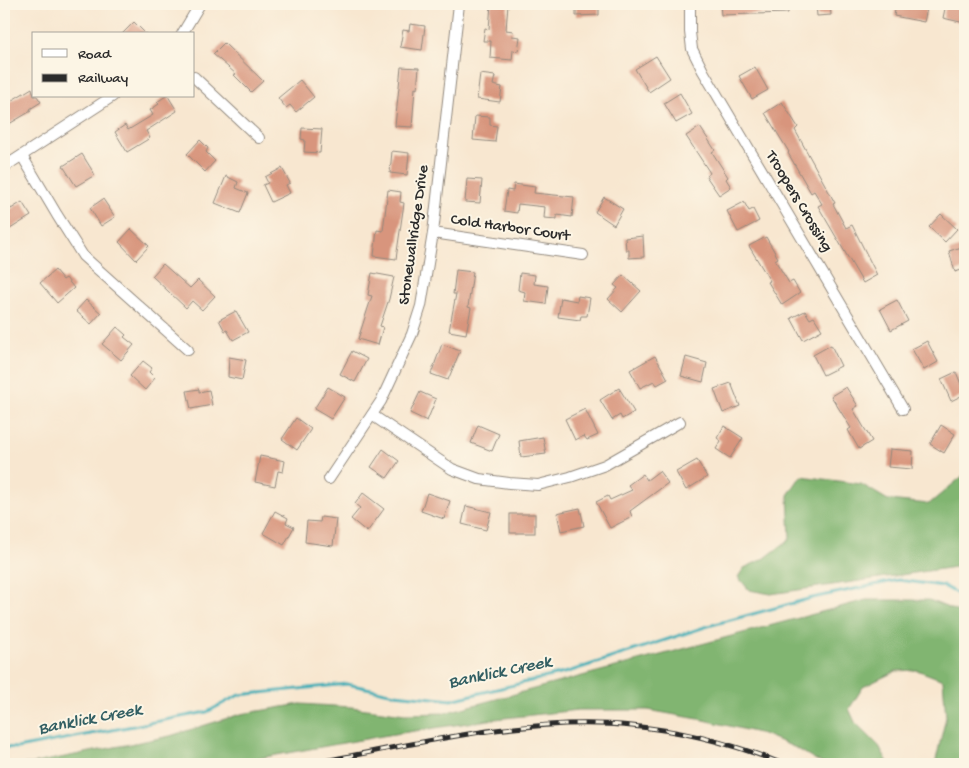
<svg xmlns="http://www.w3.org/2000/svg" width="969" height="768" font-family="'Gochi Hand',sans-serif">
  <rect width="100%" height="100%" fill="#fcf5e5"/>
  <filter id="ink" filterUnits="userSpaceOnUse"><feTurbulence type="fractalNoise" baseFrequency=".02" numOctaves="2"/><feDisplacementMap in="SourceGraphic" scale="10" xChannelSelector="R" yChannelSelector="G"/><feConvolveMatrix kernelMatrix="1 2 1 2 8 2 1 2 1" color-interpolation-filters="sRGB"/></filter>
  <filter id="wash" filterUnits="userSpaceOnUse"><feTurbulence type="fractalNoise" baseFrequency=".0096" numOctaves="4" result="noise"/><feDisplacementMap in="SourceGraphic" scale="20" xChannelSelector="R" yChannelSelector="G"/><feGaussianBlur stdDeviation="1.12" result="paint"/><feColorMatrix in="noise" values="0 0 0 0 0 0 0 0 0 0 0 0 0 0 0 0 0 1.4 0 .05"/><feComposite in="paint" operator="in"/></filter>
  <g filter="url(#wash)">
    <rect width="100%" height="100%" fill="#f8e7d0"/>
    <g fill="#81b571" stroke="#56704e">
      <path d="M965 474V571L955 567 771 594 749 590 738 577 744 568 765 558 790 539 788 495 801 476 861 484 888 500 929 504Z"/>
      <path d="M866 600H929L963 614 965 616V764H935L946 717 943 680 917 670 896 671 863 687 849 709 855 722 879 746 889 764H823L796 748 763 734 704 720 648 710H578L495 719 388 735 226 764H16H30L170 736 241 714 300 704 351 707 405 714 444 713Z"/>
    </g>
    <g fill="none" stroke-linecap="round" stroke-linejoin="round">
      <path stroke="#3daeb7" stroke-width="3" d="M4 747 17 748 207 712 239 695 347 684 395 694 451 700 568 672 708 626 812 598 898 580 943 586 965 598"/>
    </g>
    <g id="blocks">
      <g fill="#d8957d">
        <path d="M491 4H508L506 30 513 31 512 36 520 37 518 51 513 50 512 60 490 58 491 41H483L485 28 489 29Z"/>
        <path d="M576 4H599V15L576 16Z"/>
        <path d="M720 4H788V13L721 15Z"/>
        <path d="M816 4H830L831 15 817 16Z"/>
        <path d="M896 4H928L924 22 894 16Z"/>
        <path d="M946 4H965V23L943 18Z"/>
        <path d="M134 22 146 34H122Z"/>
        <path d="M410 24 425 26 422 50 400 47 403 30 409 31Z"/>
        <path d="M224 43 263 81 251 92 234 75 236 74 213 54Z"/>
        <path d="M656 56 670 78 649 92 635 69Z"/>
        <path d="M401 67 419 68 417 89 415 88 412 127 395 126Z"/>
        <path d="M755 67 768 90 752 99 739 76Z"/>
        <path d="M480 74 495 76 493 85 502 87 500 102 477 99Z"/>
        <path d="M300 80 314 97 296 112 290 105 286 108 278 98Z"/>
        <path d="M32 88 34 96H37L41 102 30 109 31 111 4 127V105Z"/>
        <path d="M680 93 692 114 676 123 664 103Z"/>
        <path d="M166 96H168L177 111 146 131 150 138 127 152 115 132 125 125 128 130 153 115 150 110 159 104 157 102Z"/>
        <path d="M782 102 798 127 795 130 835 203 833 204 846 228 852 225 877 275 863 283 818 206 822 204 814 191 811 193 788 153 789 152 765 113Z"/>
        <path d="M475 116 490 117V125L497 126 495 142 473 140Z"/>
        <path d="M700 127 715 150 712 152 728 177 726 179 731 187 719 195 706 176 710 173 686 136Z"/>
        <path d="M302 128 322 129 320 153 304 152 305 140 301 139Z"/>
        <path d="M200 140 208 148 206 152 215 161 205 172 187 154Z"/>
        <path d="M392 151 409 153 407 175 390 173Z"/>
        <path d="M82 154 95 175 76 186 63 166Z"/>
        <path d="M282 168 290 183 286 185 290 193 271 202 263 185 268 183 265 177Z"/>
        <path d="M226 176 238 182 236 188 248 193 240 213 215 203Z"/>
        <path d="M467 179 482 180 480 203 465 202Z"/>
        <path d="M514 184 535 187 534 193 574 197 572 217 557 215V219L544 218 545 207 518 204 517 213 504 211 507 190 513 191Z"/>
        <path d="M388 190 401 192 400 202 404 203 396 259 374 256 377 230 383 231Z"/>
        <path d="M4 197 11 209 22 202 31 216 10 229 4 220Z"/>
        <path d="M604 197 623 209 614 225 595 212Z"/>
        <path d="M103 199 115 217 101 226 90 208Z"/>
        <path d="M744 202 749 211 753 209 759 221 738 232 727 211Z"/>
        <path d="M941 214 957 229 945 242 929 227Z"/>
        <path d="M131 229 149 246 136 260 119 242Z"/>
        <path d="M643 236 644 257 629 258V250H626L625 238Z"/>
        <path d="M766 237 778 258 775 260 789 283 793 281 800 293 782 305 768 282 770 281 749 246Z"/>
        <path d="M965 246V269L955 272 949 251Z"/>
        <path d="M163 264 190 288 198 280 215 296 202 310 192 301 186 308 152 276Z"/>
        <path d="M55 270 63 280 66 278 74 288 57 303 40 283Z"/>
        <path d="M456 270 473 272 468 307 471 308 466 334 449 331 456 294H453Z"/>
        <path d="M372 273 394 277 389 299 380 326 383 327 378 345 358 339 372 296 368 295Z"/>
        <path d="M520 273 535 275 534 284 548 286 546 304 524 301 525 292 518 290Z"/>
        <path d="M623 275 641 291 622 312 608 299 618 288 614 285Z"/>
        <path d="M578 296 590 298 587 316H581L580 320 558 317 561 298 577 301Z"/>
        <path d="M86 300 101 313 91 324 76 311Z"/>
        <path d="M897 300 908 321 891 330 880 309Z"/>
        <path d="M236 311 248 332 233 340 227 330 225 331 219 320Z"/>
        <path d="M805 311 810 319 814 317 822 330 803 340 791 318Z"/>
        <path d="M117 327 126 335 124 337 134 345 121 360 102 344Z"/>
        <path d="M927 341 938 362 924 370 912 349Z"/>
        <path d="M442 344 460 351 448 380 431 374Z"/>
        <path d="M831 345 841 366 823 375 813 355Z"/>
        <path d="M352 351 367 359 355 382 340 374Z"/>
        <path d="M655 356 668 379 657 385 654 381 640 388 630 370Z"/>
        <path d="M229 357 246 360 242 380 228 377Z"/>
        <path d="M686 357 707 363 703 382 681 376Z"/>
        <path d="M143 361 152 368 149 372 155 378 145 390 130 376Z"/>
        <path d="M956 372 965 394 951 401 941 379Z"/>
        <path d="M731 383 740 406 723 413 714 389Z"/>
        <path d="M328 387 345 397 331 419 314 409Z"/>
        <path d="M846 387 858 406 853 409 872 441 859 449 848 430 851 428 831 396Z"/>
        <path d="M619 388 634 412 622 419 620 415 612 420 600 400Z"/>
        <path d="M199 389V392L209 390 212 405 191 409 187 391Z"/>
        <path d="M420 392 436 399 427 421 410 413Z"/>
        <path d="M585 409 598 435 587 440 584 436 575 440 565 419Z"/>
        <path d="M296 418 311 429 297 450 282 439Z"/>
        <path d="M478 425 499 434 492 451 471 443Z"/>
        <path d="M941 425 955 434 944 453 930 444Z"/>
        <path d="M724 426 743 438 730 458 716 449 721 441 717 438Z"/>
        <path d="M543 437 546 454 521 457 519 441Z"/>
        <path d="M383 449 399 461 387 478 371 467Z"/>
        <path d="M890 449 913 451 912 469 888 467Z"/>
        <path d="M260 456 285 461 283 472 278 471 275 486 255 482Z"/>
        <path d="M697 460 707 477 686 490 676 472Z"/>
        <path d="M659 471 668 483 630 511 632 517 610 528 596 502 608 496 610 500 632 490 628 485 643 474 647 480Z"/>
        <path d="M363 493 384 509 367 532 351 519 360 508 355 504Z"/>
        <path d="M427 493 450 501 444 519 421 511Z"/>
        <path d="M466 506 491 512 486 530 462 524Z"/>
        <path d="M580 508 584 526 561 531 557 513Z"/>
        <path d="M275 511 288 518 286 523 294 527 284 545 263 533Z"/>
        <rect x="510" y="514" width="25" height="19"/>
        <path d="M321 517 336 519 333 546 305 542 307 521 320 522Z"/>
      </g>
    </g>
  </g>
  <g filter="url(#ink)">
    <use href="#blocks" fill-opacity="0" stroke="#92897e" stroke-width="1"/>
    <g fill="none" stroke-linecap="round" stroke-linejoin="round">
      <g stroke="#92897e" stroke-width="12">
        <g id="minor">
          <path d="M690 4V32L692 49 703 71 903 409"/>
          <path d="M182 34 200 4"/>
          <path d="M194 77 259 138"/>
          <path d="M22 156 57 215 83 256 188 350"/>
          <path d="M4 167 113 96"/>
          <path d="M433 233 583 255"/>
          <path d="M372 415 452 469 479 479 509 483 538 485 570 477 605 465 680 422"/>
          <path d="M329 479 381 401 412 334 421 306 433 233 459 4"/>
        </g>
      </g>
      <use href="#minor" stroke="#fff" stroke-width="10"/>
      <g stroke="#2b2b2b" stroke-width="5">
        <path id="rail" d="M309 764C412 745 528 715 632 726 685 731 734 744 783 764"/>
      </g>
      <use href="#rail" stroke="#fcf5e5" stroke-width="3" stroke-dasharray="9" stroke-linecap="butt"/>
    </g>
  </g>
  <g text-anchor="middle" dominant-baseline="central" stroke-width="4" stroke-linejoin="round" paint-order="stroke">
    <g font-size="16" fill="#2b2b2b" stroke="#fcf5e5">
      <text transform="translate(798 202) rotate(59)">Troopers Crossing</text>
      <text transform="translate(510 229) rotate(8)">Cold Harbor Court</text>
      <text transform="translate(415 235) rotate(-82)">Stonewallridge Drive</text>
    </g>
    <g font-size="18" font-style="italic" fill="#325f63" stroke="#fcf5e5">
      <text transform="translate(500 673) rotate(-12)">Banklick Creek</text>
      <text transform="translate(90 720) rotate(-11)">Banklick Creek</text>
    </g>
  </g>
  <rect width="969" height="768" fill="none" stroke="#fcf5e5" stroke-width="20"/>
  <rect x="32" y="32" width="162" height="65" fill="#fcf5e5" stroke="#a8a49b"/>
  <rect x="42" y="49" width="25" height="8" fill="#ffffff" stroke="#a8a49b"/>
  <text x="78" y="58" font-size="15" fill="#2b2b2b">Road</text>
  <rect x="42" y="74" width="25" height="8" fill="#2b2b2b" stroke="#a8a49b"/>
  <text x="78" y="82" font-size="15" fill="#2b2b2b">Railway</text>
</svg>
